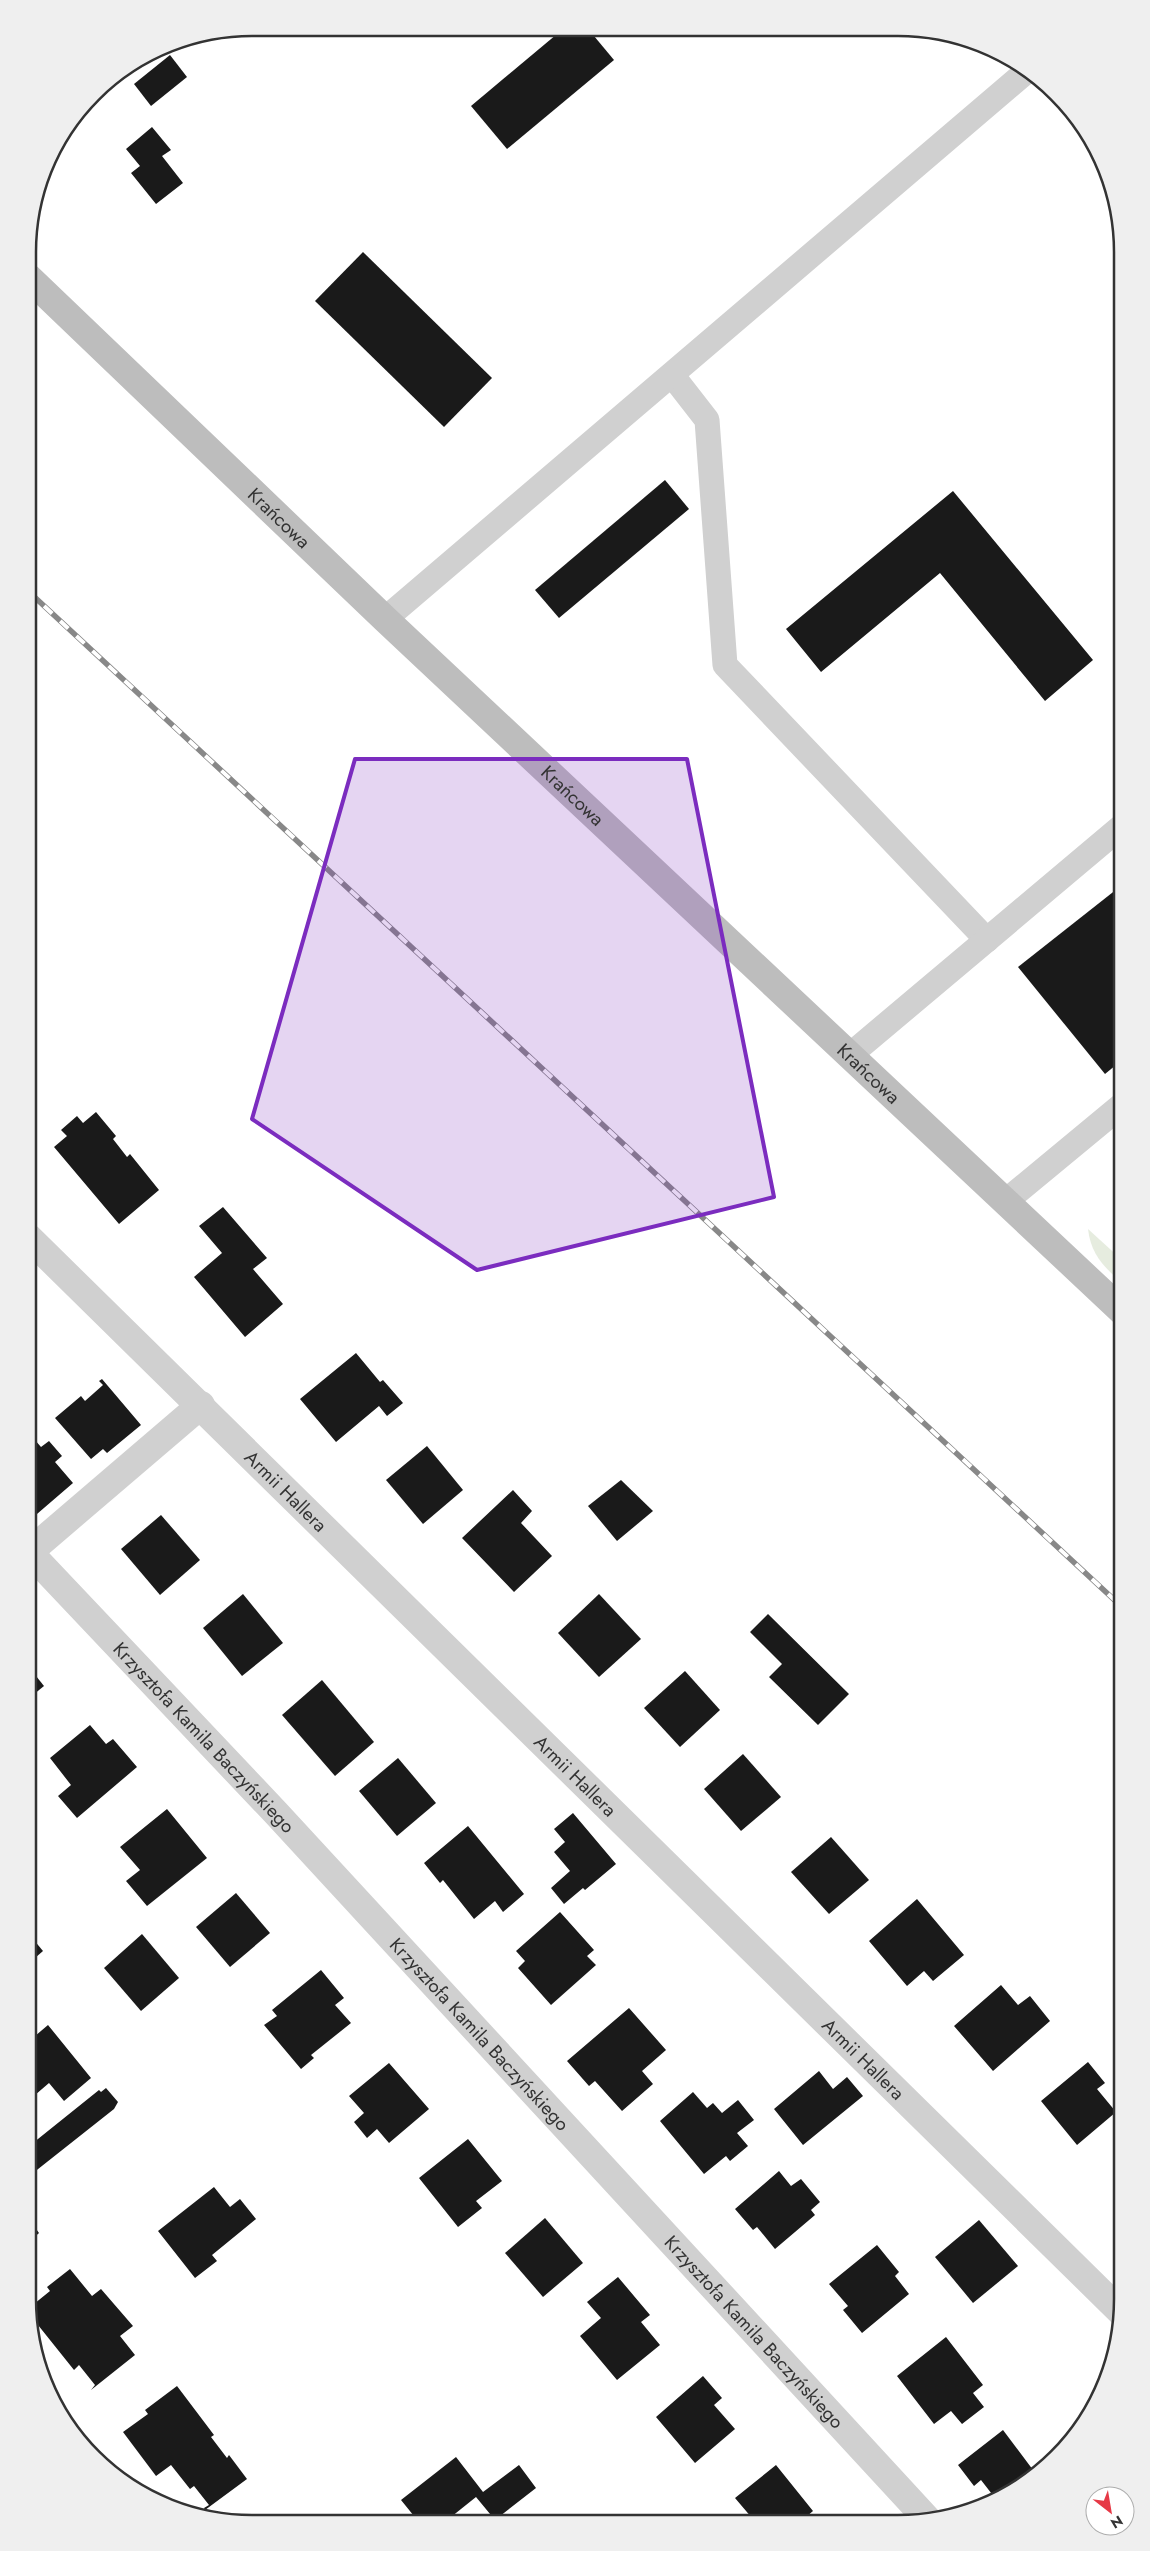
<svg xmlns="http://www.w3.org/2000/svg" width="1150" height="2551" font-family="Jost,sans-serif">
  <rect width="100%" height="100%" fill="#fff"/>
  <path fill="#e6ecdf" d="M1088 1229 1122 1260V1283C1103 1266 1091 1254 1088 1229Z"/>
  <g fill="#1a1a1a">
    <path d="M563 29 589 30 614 60 507 149 471 106Z"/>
    <path d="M170 55 187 77 151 106 134 84Z"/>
    <path d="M152 127 171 150 162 156 183 183 156 204 131 173 140 166 126 149Z"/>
    <path d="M363 252 492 378 444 427 315 301Z"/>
    <path d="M665 480 689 509 559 618 535 590Z"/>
    <path d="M953 491 1093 660 1045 701 940 573 821 672 786 629Z"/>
    <path d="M1122 885V1060L1105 1074 1018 967Z"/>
    <path d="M96 1112 116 1136 113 1139 127 1157 130 1154 159 1190 119 1224 54 1147 67 1136 61 1130 77 1116 83 1123Z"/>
    <path d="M223 1207 267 1258 253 1269 283 1304 245 1337 194 1277 222 1253 199 1226Z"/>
    <path d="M356 1353 380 1382 383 1380 403 1403 387 1416 379 1406 336 1442 300 1399Z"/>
    <path d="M102 1379 141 1425 107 1453 103 1449 91 1459 55 1418 81 1396 85 1401 103 1385 99 1381Z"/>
    <path d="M28 1432 41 1447 49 1441 62 1456 55 1462 73 1483 30 1520 28 1518Z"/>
    <path d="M427 1446 463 1490 423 1524 386 1480Z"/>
    <path d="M621 1480 653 1511 617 1541 588 1506Z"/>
    <path d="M513 1490 532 1511 521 1523 552 1556 514 1592 462 1538Z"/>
    <path d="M161 1515 200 1560 160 1595 121 1549Z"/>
    <path d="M243 1594 283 1643 242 1676 203 1628Z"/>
    <path d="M599 1594 641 1639 599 1677 558 1633Z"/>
    <path d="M768 1614 849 1694 818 1725 769 1677 782 1664 750 1632Z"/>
    <path d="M28 1666 44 1686 28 1699Z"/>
    <path d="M685 1671 720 1710 680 1747 644 1708Z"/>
    <path d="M322 1680 374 1742 335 1776 282 1715Z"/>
    <path d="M90 1725 106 1744 113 1739 137 1767 77 1818 58 1796 71 1785 50 1758Z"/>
    <path d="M743 1754 781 1797 741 1831 704 1789Z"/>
    <path d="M398 1758 436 1803 397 1836 359 1791Z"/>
    <path d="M167 1809 207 1858 147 1906 126 1881 140 1870 120 1847Z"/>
    <path d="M573 1813 616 1864 585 1890 583 1888 564 1904 551 1888 570 1871 554 1852 565 1842 554 1829Z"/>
    <path d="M468 1826 524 1894 503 1912 495 1901 474 1919 443 1880 440 1883 424 1863Z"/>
    <path d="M831 1837 869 1880 829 1914 791 1872Z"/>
    <path d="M236 1893 270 1933 230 1967 196 1927Z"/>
    <path d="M917 1899 964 1955 933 1981 924 1971 907 1986 869 1941Z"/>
    <path d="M560 1912 594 1950 587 1956 596 1965 551 2005 518 1968 525 1961 516 1951Z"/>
    <path d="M28 1933 43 1951 28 1964Z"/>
    <path d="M142 1934 179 1978 141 2011 104 1968Z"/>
    <path d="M321 1970 344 1998 335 2005 351 2023 311 2055 314 2058 301 2069 264 2025 277 2016 272 2010Z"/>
    <path d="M1001 1985 1018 2005 1030 1996 1050 2021 993 2071 954 2026Z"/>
    <path d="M629 2008 666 2050 642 2071 653 2084 622 2111 595 2081 589 2086 567 2061Z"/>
    <path d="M48 2025 91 2078 64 2101 49 2083 28 2101V2042Z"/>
    <path d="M1088 2062 1105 2083 1097 2089 1116 2112 1077 2145 1041 2101Z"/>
    <path d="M389 2063 429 2109 389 2143 377 2129 367 2138 354 2122 364 2113 349 2096Z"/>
    <path d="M819 2071 833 2089 847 2077 863 2096 803 2145 774 2109Z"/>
    <path d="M106 2088 118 2102 114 2109 28 2177V2147L99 2090 101 2092Z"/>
    <path d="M693 2092 707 2108 713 2103 722 2113 738 2100 754 2120 737 2133 748 2146 730 2161 726 2156 704 2174 660 2121Z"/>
    <path d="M468 2139 502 2181 476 2201 482 2208 458 2227 419 2178Z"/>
    <path d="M779 2171 791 2186 801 2179 820 2202 811 2210 815 2215 775 2249 757 2227 753 2230 735 2209Z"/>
    <path d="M214 2187 230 2207 240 2199 256 2219 212 2255 217 2261 195 2278 158 2231Z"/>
    <path d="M28 2218 39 2233 28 2243Z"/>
    <path d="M545 2218 583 2263 543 2297 505 2253Z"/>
    <path d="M979 2220 1018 2266 973 2303 935 2257Z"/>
    <path d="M877 2245 899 2272 895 2276 909 2294 862 2333 843 2310 848 2306 829 2284Z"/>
    <path d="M70 2269 92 2296 101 2289 133 2326 120 2336 135 2355 91 2390 95 2385 79 2365 74 2370 30 2315 29 2308 50 2291 47 2287Z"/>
    <path d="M618 2277 650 2315 641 2322 660 2345 617 2380 580 2336 601 2318 587 2302Z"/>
    <path d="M946 2337 983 2385 973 2393 984 2407 962 2424 951 2411 934 2424 897 2376Z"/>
    <path d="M703 2376 722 2398 714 2405 735 2429 695 2463 656 2417Z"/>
    <path d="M177 2386 214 2435 211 2437 227 2458 229 2455 247 2479 205 2510 204 2508 209 2505 194 2486 190 2489 171 2465 156 2476 123 2432 148 2414 145 2410Z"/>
    <path d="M1003 2430 1036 2474 1023 2486 995 2498 981 2480 974 2486 958 2465Z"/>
    <path d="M456 2457 483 2492 519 2465 536 2488 495 2520 476 2497 446 2521H418L401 2500Z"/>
    <path d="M776 2465 813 2511 799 2523H746L752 2518 735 2498Z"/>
  </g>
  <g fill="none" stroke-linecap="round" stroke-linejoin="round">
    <g stroke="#d0d0d0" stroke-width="25">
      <path d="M672 375 707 420 725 665 987 940"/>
      <path d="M385 619 1027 71"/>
      <path d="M850 1055 1122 826"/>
      <path d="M1006 1201 1122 1105"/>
    </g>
    <g stroke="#d0d0d0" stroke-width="28">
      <path id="s1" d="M28 1237 1122 2313"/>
      <path id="s2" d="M29 1552 276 1813 928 2520"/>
      <path d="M28 1553 201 1405"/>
    </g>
    <path stroke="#bdbdbd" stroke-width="28" id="s3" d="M28 277 385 619 1122 1311"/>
    <g stroke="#888" stroke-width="5.5">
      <path id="rail" d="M28 591 1122 1607"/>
    </g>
    <use href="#rail" stroke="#fff" stroke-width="4" stroke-dasharray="11" stroke-linecap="butt"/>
  </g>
  <path fill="#7b2cbf" fill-opacity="0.2" stroke="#7b2cbf" stroke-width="4" stroke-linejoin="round" d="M355 759H687L774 1197 477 1270 252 1119Z"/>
  <g text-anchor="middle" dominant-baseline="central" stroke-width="5" stroke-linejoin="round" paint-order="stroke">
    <g font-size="19" fill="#333" stroke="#fff">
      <text stroke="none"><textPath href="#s3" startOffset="348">Krańcowa</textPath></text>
      <text stroke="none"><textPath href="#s3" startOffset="752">Krańcowa</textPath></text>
      <text stroke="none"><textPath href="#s3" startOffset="1158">Krańcowa</textPath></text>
      <text stroke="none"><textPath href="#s1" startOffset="362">Armii Hallera</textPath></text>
      <text stroke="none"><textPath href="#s2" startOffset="255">Krzysztofa Kamila Baczyńskiego</textPath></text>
      <text stroke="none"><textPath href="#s1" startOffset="768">Armii Hallera</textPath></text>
      <text stroke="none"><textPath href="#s2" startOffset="660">Krzysztofa Kamila Baczyńskiego</textPath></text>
      <text stroke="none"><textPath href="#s1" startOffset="1172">Armii Hallera</textPath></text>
      <text stroke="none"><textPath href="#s2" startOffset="1065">Krzysztofa Kamila Baczyńskiego</textPath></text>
    </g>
  </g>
  <path d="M0 0H1150V2551H0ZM252 36H898A216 216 0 0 1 1114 252V2299A216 216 0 0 1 898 2515H252A216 216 0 0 1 36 2299V252A216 216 0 0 1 252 36Z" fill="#efefef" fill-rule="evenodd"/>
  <path fill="none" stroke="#333" stroke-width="2.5" d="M252 36H898A216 216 0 0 1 1114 252V2299A216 216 0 0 1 898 2515H252A216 216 0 0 1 36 2299V252A216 216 0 0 1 252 36Z"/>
  <g transform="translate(1110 2511) rotate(149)"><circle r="24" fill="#ffffff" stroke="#adadad"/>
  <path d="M0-4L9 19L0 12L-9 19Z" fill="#e63946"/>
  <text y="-8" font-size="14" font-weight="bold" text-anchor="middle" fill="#333333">N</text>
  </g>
</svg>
